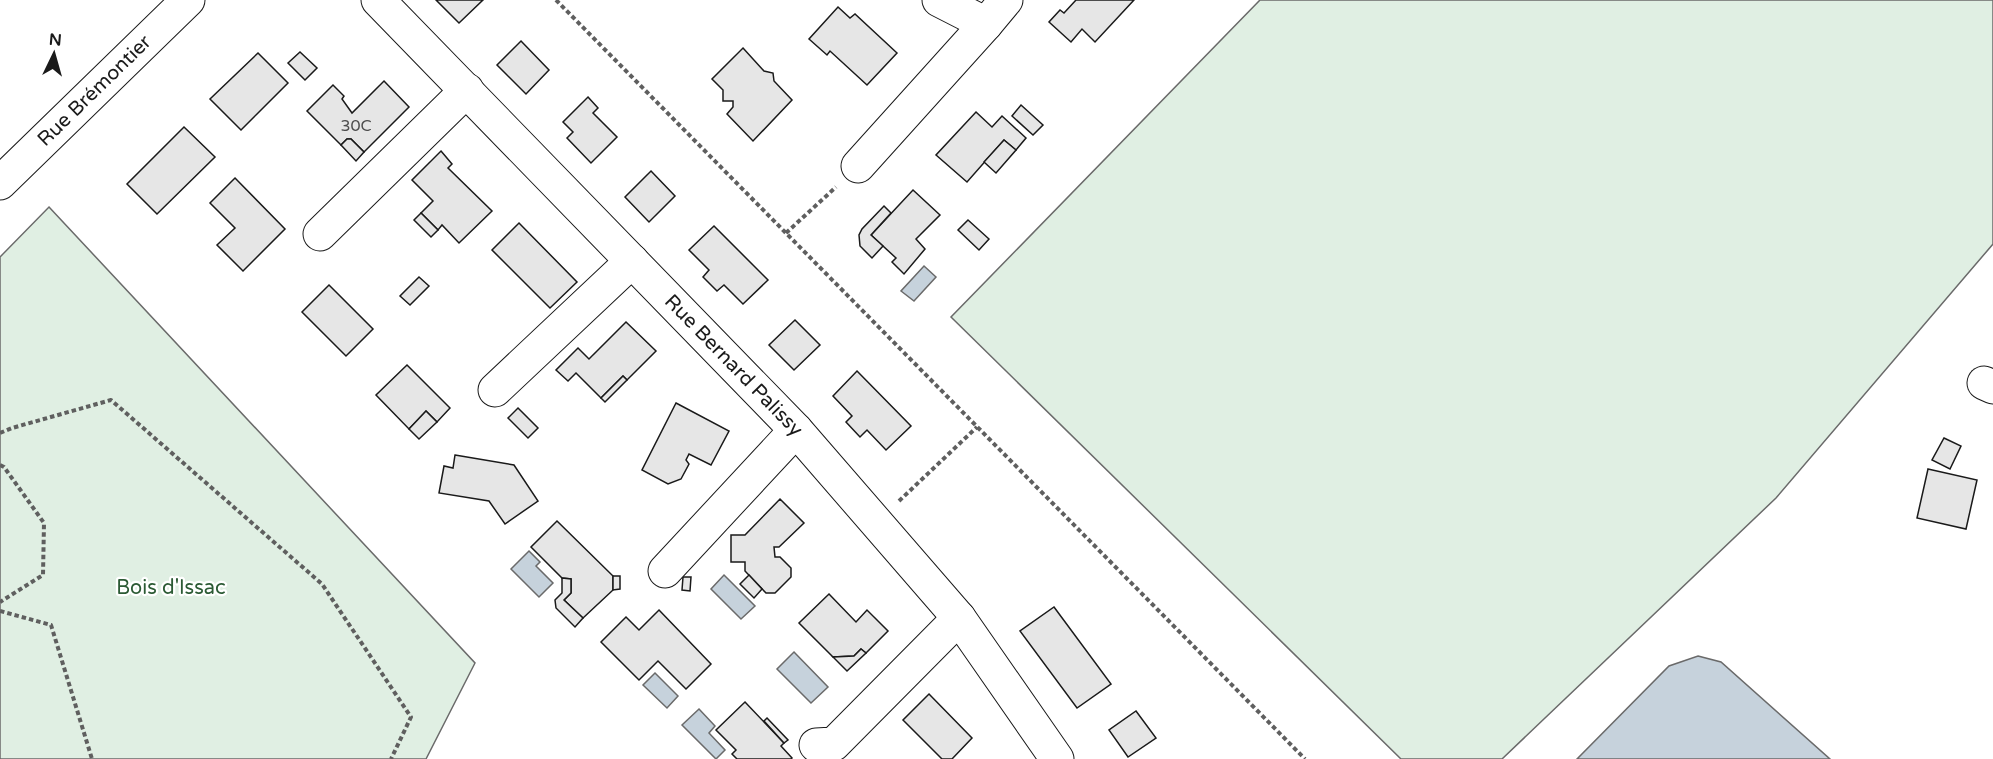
<svg xmlns="http://www.w3.org/2000/svg" width="1993" height="759" font-family="'Varela Round',sans-serif">
  <rect width="100%" height="100%" fill="#fff"/>
  <g fill="#e0efe3" stroke="#6a6a6a" stroke-width="1.5">
    <path d="M1260 0H1993V244L1776 498 1502 759H1401L951 317Z"/>
    <path d="M49 207 475 663 426 759H0V257Z"/>
  </g>
  <g fill="#c6d2dc" stroke="#6a6a6a" stroke-width="1.5">
    <path d="M924 266 936 277 914 301 901 291Z"/>
    <path d="M529 551 540 562 536 566 553 583 539 597 511 569Z"/>
    <path d="M724 575 755 606 741 619 711 589Z"/>
    <path d="M794 652 828 687 811 703 777 669Z"/>
    <path d="M1698 656 1721 662 1830 759H1577L1669 666Z"/>
    <path d="M655 673 678 696 667 708 643 685Z"/>
    <path d="M699 709 715 726 709 733 725 750 716 759 682 725Z"/>
  </g>
  <g fill="#e6e6e6" stroke="#1a1a1a" stroke-width="1.5">
    <path d="M436 0H483L459 23Z"/>
    <path d="M1076 0H1134L1095 42 1082 29 1071 42 1049 22 1060 10 1064 13Z"/>
    <path d="M838 7 850 18 855 14 897 53 867 85 830 51 827 55 809 39Z"/>
    <path d="M521 41 549 70 526 94 497 65Z"/>
    <path d="M743 48 764 71 773 73 774 81 792 100 753 141 727 114 733 107V101H723V90L712 79Z"/>
    <path d="M300 52 317 68 305 80 288 63Z"/>
    <path d="M258 53 288 83 241 130 210 99Z"/>
    <path d="M384 81 409 107 364 152 351 139H347L341 145 307 111 333 85 344 96 342 99 352 113Z"/>
    <path d="M588 97 598 108 593 113 617 137 591 163 567 138 573 132 563 122Z"/>
    <path d="M1021 105 1043 125 1033 135 1012 116Z"/>
    <path d="M976 112 992 127 1002 116 1026 138 1016 150 1004 140 967 182 936 155Z"/>
    <path d="M184 127 215 157 157 214 127 184Z"/>
    <path d="M347 139H351L364 152 356 161 341 145Z"/>
    <path d="M1004 140 1016 150 996 173 984 162Z"/>
    <path d="M441 151 452 164 448 168 492 211 459 243 442 225 438 230 421 213 433 201 412 180Z"/>
    <path d="M651 171 675 196 649 222 625 197Z"/>
    <path d="M235 178 285 229 243 271 217 245 235 228 210 203Z"/>
    <path d="M913 190 940 215 916 239 925 249 904 274 892 262 896 258 871 235Z"/>
    <path d="M884 206 891 213 871 235 883 246 872 258 860 246 859 235 862 229Z"/>
    <path d="M421 213 438 230 431 237 414 220Z"/>
    <path d="M968 220 989 239 979 250 958 230Z"/>
    <path d="M519 223 577 282 550 308 492 250Z"/>
    <path d="M714 226 768 280 743 304 724 285 717 291 703 277 709 270 689 250Z"/>
    <path d="M419 277 429 286 410 305 400 296Z"/>
    <path d="M329 285 373 329 346 356 302 312Z"/>
    <path d="M795 320 820 345 794 370 769 345Z"/>
    <path d="M626 322 656 351 627 380 623 376 601 398 576 373 568 381 556 370 578 348 589 359Z"/>
    <path d="M407 365 450 408 437 422 426 411 409 429 376 395Z"/>
    <path d="M857 371 911 426 886 450 867 430 860 437 846 422 852 416 833 396Z"/>
    <path d="M623 376 627 380 605 402 601 398Z"/>
    <path d="M676 403 729 431 711 465 689 454 686 460 689 464 681 479 668 484 642 470Z"/>
    <path d="M518 408 538 428 528 438 508 418Z"/>
    <path d="M426 411 437 422 419 439 409 429Z"/>
    <path d="M1944 438 1961 446 1950 469 1932 460Z"/>
    <path d="M455 455 514 465 538 501 505 524 489 501 439 493 444 466 453 468Z"/>
    <path d="M1928 469 1977 480 1966 529 1917 518Z"/>
    <path d="M780 499 804 523 779 547H774L775 557H780L791 568V577L775 593H766L745 571V562H731V535H745Z"/>
    <path d="M557 521 613 576V590L583 618 564 600 571 593V579L562 578 531 547Z"/>
    <path d="M749 575 762 589 754 598 740 584Z"/>
    <path d="M613 576H620V589L613 590Z"/>
    <path d="M683 577H691L690 591 682 590Z"/>
    <path d="M562 578 571 579V593L564 600 583 618 575 627 556 608 555 600 562 593Z"/>
    <path d="M829 594 856 622 867 610 888 631 866 653 861 649 854 656 833 657 799 623Z"/>
    <path d="M1054 607 1111 684 1077 708 1020 631Z"/>
    <path d="M659 610 711 664 686 689 658 661 639 680 601 642 626 617 639 630Z"/>
    <path d="M861 649 866 653 847 671 833 657 854 656Z"/>
    <path d="M929 694 972 738 952 759H942L903 720Z"/>
    <path d="M745 702 784 743 781 746 792 758 791 759H737L732 754 736 750 716 730Z"/>
    <path d="M1136 711 1156 738 1128 757 1109 730Z"/>
    <path d="M767 718 788 740 784 743 764 721Z"/>
  </g>
  <g fill="none" stroke-linecap="round" stroke-linejoin="round">
    <g stroke="#1a1a1a" stroke-width="35">
      <g id="minor">
        <path id="s1" d="M378 0 796 430 959 618 1057 759"/>
        <path d="M939 0 986 24 1006 0"/>
        <path d="M858 166 986 24"/>
        <path id="s2" d="M0 183 188 0"/>
        <path d="M320 234 467 90"/>
        <path d="M1984 383 1993 387"/>
        <path d="M495 390 632 261"/>
        <path d="M665 571 796 430"/>
        <path d="M816 745 834 744 959 618"/>
      </g>
    </g>
    <g stroke="#5f5f5f" stroke-width="4" stroke-dasharray="4.5 3" stroke-linecap="butt">
      <path d="M556 0 1305 759"/>
      <path d="M786 233 836 187"/>
      <path d="M0 433 12 428 111 400 322 584 411 717 391 759"/>
      <path d="M0 465 4 467 44 523 43 575 0 602"/>
      <path d="M899 501 977 427"/>
      <path d="M0 611 51 625 92 759"/>
    </g>
    <use href="#minor" stroke="#fff" stroke-width="33"/>
  </g>
  <g text-anchor="middle" dominant-baseline="central" stroke-width="4.5" stroke-linejoin="round" paint-order="stroke">
    <g font-size="16" fill="#4d4d4d">
      <text x="356" y="126">30C</text>
    </g>
    <g font-size="20" fill="#1a1a1a" stroke="#fff">
      <text stroke="none"><textPath href="#s2" startOffset="132">Rue Brémontier</textPath></text>
      <text stroke="none"><textPath href="#s1" startOffset="510">Rue Bernard Palissy</textPath></text>
    </g>
    <g font-size="20" fill="#2b5a34" stroke="#fff">
      <text x="171" y="588">Bois d'Issac</text>
    </g>
  </g>
  <g transform="translate(54 54) rotate(5)" stroke="#ffffff" stroke-width="4.5" paint-order="stroke">
  <path d="M0-4.5L10 22L0 15L-10 22Z" fill="#1a1a1a"/>
  <text y="-9" font-size="16" font-weight="bold" text-anchor="middle" fill="#1a1a1a">N</text>
  </g>
</svg>
